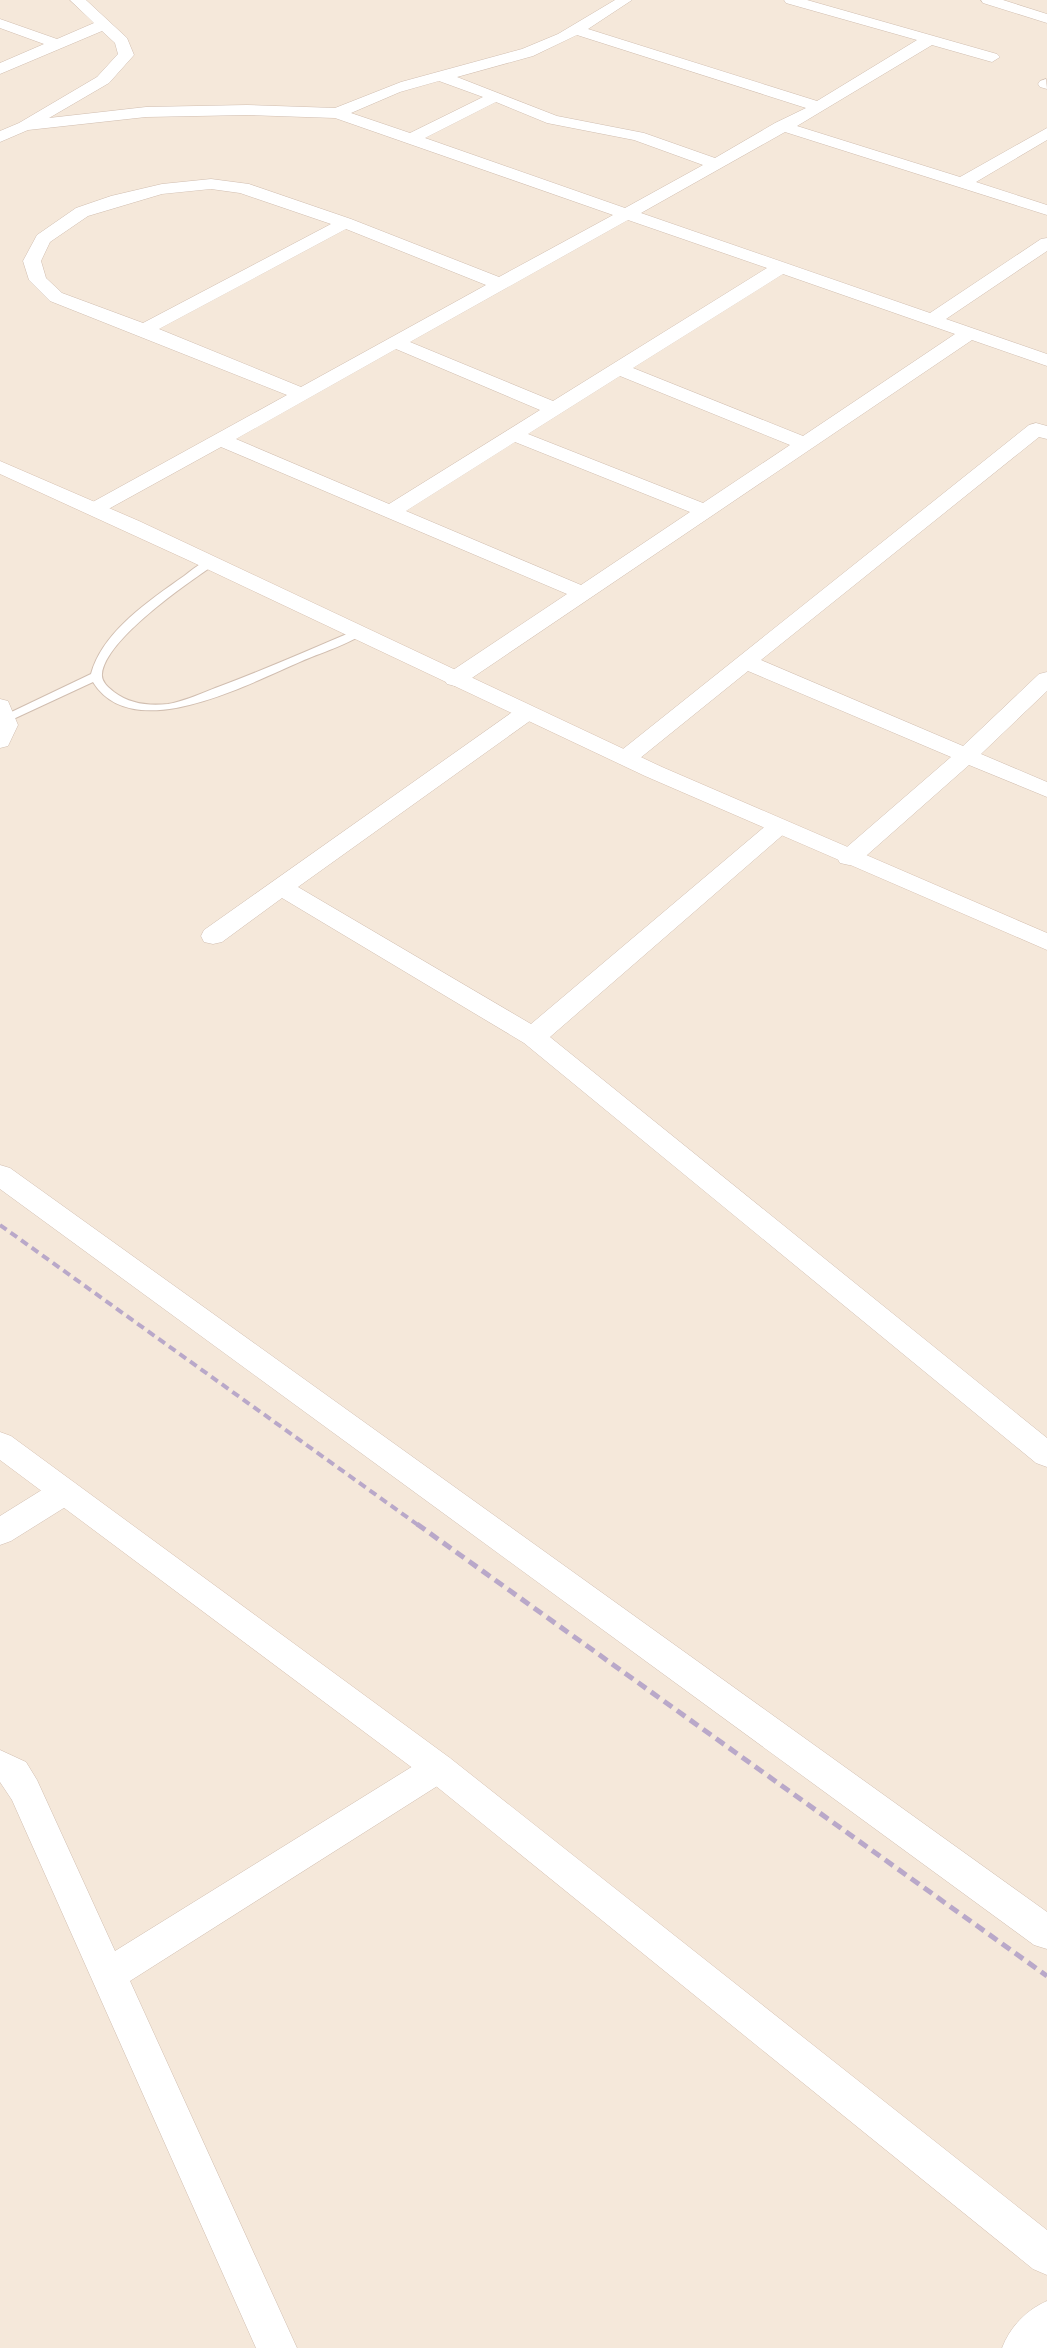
<svg xmlns="http://www.w3.org/2000/svg" width="1047" height="2348" font-family="'PT Sans',sans-serif">
  <rect width="100%" height="100%" fill="#fdf6ec"/>
  <rect fill="#f5e8da" x="0" y="0" width="1047" height="2348"/>
  <g fill="none" stroke-linecap="round" stroke-linejoin="round">
    <g stroke="#d1beb0" stroke-width="2">
      <path id="lane" d="M210 560 215 563 214 565C186 584 105 640 102 674 101 682 109 688 114 692 130 704 148 706 168 704 185 701 202 693 218 687 264 670 309 650 354 631H362L363 633C355 642 315 655 302 661 250 683 133 747 93 682L9 721H1V717L91 674C102 632 150 600 184 576 192 570 201 562 210 560Z"/>
    </g>
    <g stroke="#d1beb0" stroke-width="1">
      <g id="street">
        <path d="M70 0H86L127 38 134 55 109 83 49 118 146 107 247 105 335 108 401 82 522 49 558 34 615 0H632L588 29 817 101 917 40 786 3 784 0H807L997 54 1000 57 992 62 932 45 797 126 960 177 1047 128V140L976 182 1047 205V215L785 132 641 213 930 313 1041 239 1047 238V251L946 319 1047 354V366L972 340 463 684 455 686 447 684 444 679 447 674 567 594 221 447 103 512 96 514 89 512 86 508 89 504 287 395 50 301 29 280 23 261 37 235 76 208 111 196 162 184 211 179 249 184 351 219 499 277 613 215 335 118 247 115 146 117 28 130 0 142V131L19 123 97 77 118 54 115 43 102 31 0 74V63L44 44 0 28V19L57 39 94 23ZM577 35 806 108 775 123 715 158 644 133 557 116 457 77 533 56ZM439 81 483 97 410 133 351 113 400 92ZM496 102 547 123 634 140 703 165 625 208 425 138ZM211 189 240 193 331 224 143 323 62 293 46 278 41 261 50 242 88 216 162 194ZM628 220 767 268 553 401 410 342ZM346 229 486 285 301 387 159 329ZM783 274 955 334 803 436 633 368ZM396 349 540 410 389 504 236 439ZM620 376 790 445 703 503 528 434ZM515 442 690 512 581 585 406 511Z"/>
        <path d="M981 0H1003L1047 14V23L983 3Z"/>
        <path d="M1046 79 1047 89 1040 87 1038 84 1040 81Z"/>
        <path d="M1036 423 1047 426V439L1039 437 761 660 963 746 1039 674 1047 672V691L981 754 1047 782V797L969 765 858 863 849 865 840 863 837 858 840 853 951 757 748 671 634 763 626 765 618 763 615 758 618 753 1029 425Z"/>
        <path d="M0 699 8 701 18 725 8 746 0 748Z"/>
        <path d="M526 706 534 708 537 713 534 718 298 887 531 1024 769 823 777 821 785 823 789 828 785 833 550 1037 1047 1438V1467L1036 1463 524 1043 282 898 222 942 213 944 204 942 201 936 204 930 518 708Z"/>
        <path d="M0 1165 10 1168 1047 1912V1949L1034 1945 0 1189Z"/>
        <path d="M64 1480 75 1483 79 1492 75 1501 11 1541 0 1545V1516L53 1483Z"/>
        <path d="M0 1750 26 1762 37 1780 115 1951 426 1758 438 1753 450 1758 455 1768 450 1778 130 1981 297 2348H256L12 1800 0 1782Z"/>
        <path d="M1047 2301V2348H1002C1010 2327 1026 2310 1047 2301Z"/>
      </g>
    </g>
    <g stroke="#d6c0b0" stroke-width="1">
      <g id="secondary">
        <path d="M0 461 139 521 662 767 1047 933V950L645 776 190 561 0 474Z"/>
        <path d="M0 1432 11 1436 450 1758 1047 2230V2275L1033 2269 426 1778 0 1460Z"/>
      </g>
    </g>
    <use href="#lane" fill="#fff" fill-rule="evenodd"/>
    <use href="#street" fill="#fff" fill-rule="evenodd"/>
    <use href="#secondary" fill="#fff" fill-rule="evenodd"/>
    <path stroke="#b9a8c9" stroke-width="4" stroke-dasharray="8 5" stroke-linecap="butt" d="M0 1225 418 1525"/>
    <path stroke="#b9a8c9" stroke-width="5" stroke-dasharray="10 6" stroke-linecap="butt" d="M417 1524 1047 1976"/>
  </g>
</svg>
